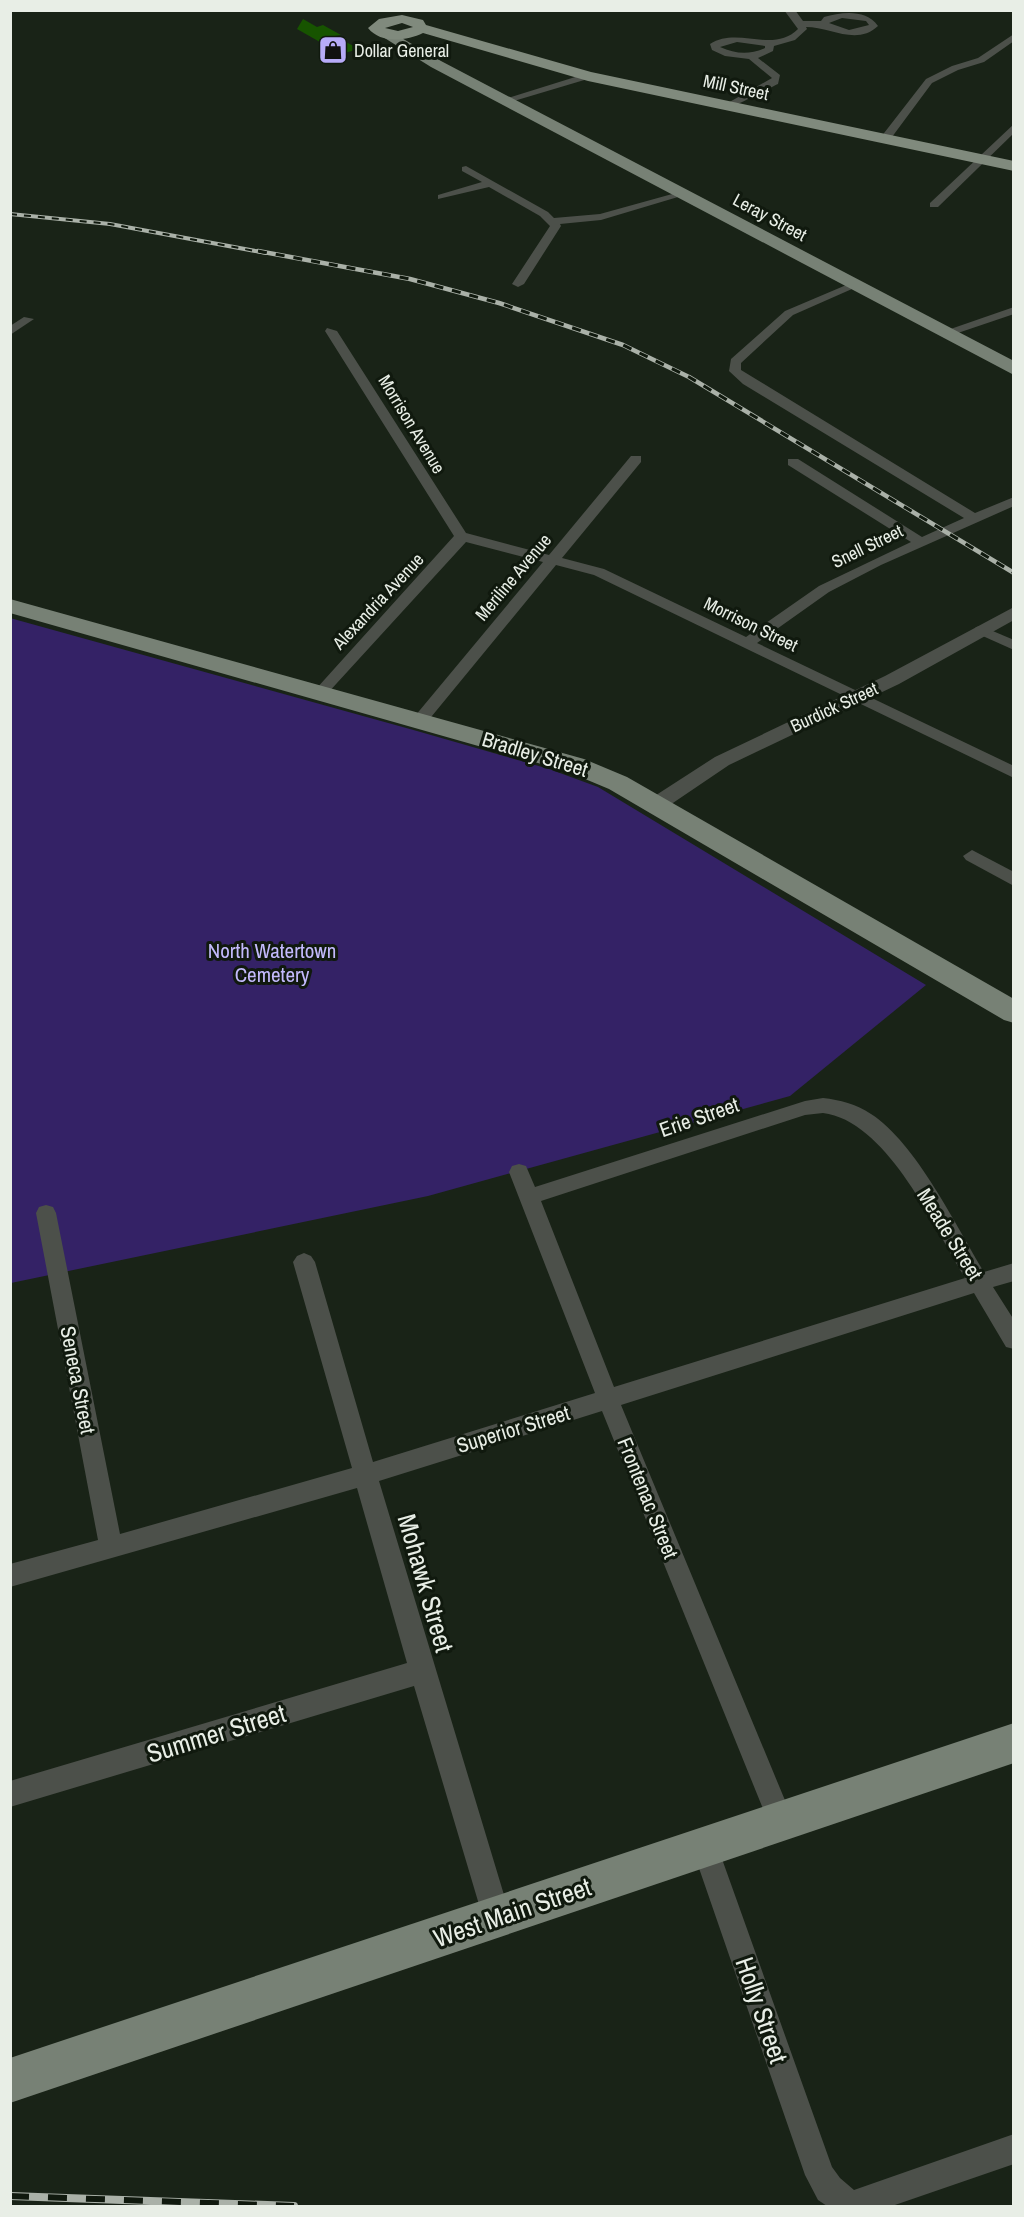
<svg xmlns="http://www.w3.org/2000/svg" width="1024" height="2217" font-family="'Archivo Narrow',sans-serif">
  <rect width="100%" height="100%" fill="#192317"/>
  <path fill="#342266" d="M10 618 417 731 549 769 598 787 926 985 790 1096 428 1196 11 1283Z"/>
  <path fill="#175400" d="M303 19 317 27 323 25 341 35 335 36 359 49 341 54 297 29Z"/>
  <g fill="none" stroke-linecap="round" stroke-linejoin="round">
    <g fill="#4c504a" fill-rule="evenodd">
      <path d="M784 10H795L803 21H821L824 17C842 12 866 9 878 26 857 46 830 27 806 27L807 29 795 40 774 46 773 51 758 58 780 75 778 84C769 88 731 109 726 108V104L772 78 749 59 725 56 712 50 710 44C738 26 773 54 798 29ZM842 18 866 21 869 25 849 30 829 23ZM737 42 765 46V48C749 55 736 54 720 47Z"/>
      <path d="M1014 34V41L984 62 958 70 932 83 889 141H881V137L926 79 952 66 978 58Z"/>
      <path d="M588 73 591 74V78L507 103 502 100Z"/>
      <path d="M1014 124V133L938 207H930V203Z"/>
      <path d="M466 166 548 212 554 218 600 214 683 191 688 194 601 220 560 224 561 226 524 284 518 287 512 284 550 226 540 216 489 187 438 199V195L482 182 462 171V167Z"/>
      <path d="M851 283 861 285 793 315 741 363V370L975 513 1014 497V506L881 565 829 592 757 643 1014 766V778L594 575 556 565 427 722H415L413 719 415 716 543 562 466 542 326 695H316L313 692 316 689 454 536 325 331 327 328 337 331 466 533 549 555 631 456H641V462L562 558 604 569 746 637 819 586 911 542 788 465V459H798L922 537 964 518 743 384 729 371 731 359 785 311Z"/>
      <path d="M1014 307V314L949 336 939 333Z"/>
      <path d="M24 317 34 319 10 335V326Z"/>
      <path d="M981 626 1014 640V650L976 633 974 630 976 627Z"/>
      <path d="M972 850 1014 872V886L966 860 963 856Z"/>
      <path d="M823 1098C840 1100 856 1104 871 1114 916 1143 956 1226 984 1272L1014 1263V1281L993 1287 1014 1320V1349L1006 1347 974 1293 621 1405 794 1822 790 1831 781 1835 772 1831 602 1411 379 1481 511 1918 507 1928 497 1932 487 1928 483 1918 414 1686 10 1807V1781L407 1663 357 1488 10 1587V1564L98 1540 36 1213 39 1207 46 1205 53 1207 56 1213 120 1534 352 1468 293 1262 297 1256 304 1253 311 1256 315 1262 373 1462 595 1393 509 1172 512 1166 519 1164 526 1166 535 1187 805 1101ZM823 1113C887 1121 934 1227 965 1278L614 1387 541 1201 805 1115Z"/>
      <path d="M704 1832 713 1836 717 1845 832 2167 840 2178 854 2190 1014 2134V2164L892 2206H827L818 2200 805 2175 691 1845 695 1836Z"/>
    </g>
    <path fill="#4c504a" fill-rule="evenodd" d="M1014 607V620L899 684 729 765 664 809H650L647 804 650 799 715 757 885 676Z"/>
    <g fill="#778175" fill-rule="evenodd">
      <path d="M388 30 441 61 1014 361V375L431 67 383 37 381 34Z"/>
      <path d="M10 599 584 759 627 777 1014 999V1023L1004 1020 609 789 566 771 10 613Z"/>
      <path d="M1014 1723V1763L10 2103V2058Z"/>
    </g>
    <path fill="#808a7d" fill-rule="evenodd" d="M402 15 423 20 426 25 591 72 1014 161V171L588 81 423 33C406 41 381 44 368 28L379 19ZM402 23 413 27 398 31 385 28Z"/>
    <g stroke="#aab1a8" stroke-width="4">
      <path id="rail-far2" d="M10 214 110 224 266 253"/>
    </g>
    <g stroke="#aab1a8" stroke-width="4.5">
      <path id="rail-far1" d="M258 251 410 279 499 303 623 345 689 377 1014 573"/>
    </g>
    <g stroke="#aab1a8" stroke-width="8">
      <path id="rail" d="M10 2196 294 2206"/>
    </g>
    <use href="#rail-far2" stroke="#10190e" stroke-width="2" stroke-dasharray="7" stroke-linecap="butt"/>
    <use href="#rail-far1" stroke="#10190e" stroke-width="3" stroke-dasharray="9" stroke-linecap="butt"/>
    <use href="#rail" stroke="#10190e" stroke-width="6" stroke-dasharray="19" stroke-linecap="butt"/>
  </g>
  <defs>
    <g id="shop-square" transform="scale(1.5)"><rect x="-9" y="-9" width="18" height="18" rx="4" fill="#b7abf8" stroke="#10190e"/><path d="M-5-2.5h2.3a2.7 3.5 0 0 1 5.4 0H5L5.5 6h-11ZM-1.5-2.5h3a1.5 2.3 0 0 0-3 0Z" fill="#111"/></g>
  </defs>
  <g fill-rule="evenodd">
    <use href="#shop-square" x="333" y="50"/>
  </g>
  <g text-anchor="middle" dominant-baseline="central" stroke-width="6" stroke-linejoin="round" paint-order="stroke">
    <g font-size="18" fill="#e8eee6" stroke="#10190e" text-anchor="start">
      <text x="354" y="50">Dollar General</text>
    </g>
    <g font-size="18" fill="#e8eee6" stroke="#10190e">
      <text transform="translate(736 87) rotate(12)">Mill Street</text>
      <text transform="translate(770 217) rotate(28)">Leray Street</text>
      <text transform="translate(412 424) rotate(59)">Morrison Avenue</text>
      <text transform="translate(867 546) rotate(-26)">Snell Street</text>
      <text transform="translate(513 577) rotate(-50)">Meriline Avenue</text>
      <text transform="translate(378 601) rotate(-47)">Alexandria Avenue</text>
      <text transform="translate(751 624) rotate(26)">Morrison Street</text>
      <text transform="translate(834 707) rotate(-25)">Burdick Street</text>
    </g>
    <g font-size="21" fill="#e8eee6" stroke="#10190e">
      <text transform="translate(535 754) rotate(17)">Bradley Street</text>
      <text transform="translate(699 1117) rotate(-19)">Erie Street</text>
      <text transform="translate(950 1234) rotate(58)">Meade Street</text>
      <text transform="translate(78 1380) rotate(79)">Seneca Street</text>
      <text transform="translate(513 1429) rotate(-17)">Superior Street</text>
      <text transform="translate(648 1498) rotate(68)">Frontenac Street</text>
    </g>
    <g font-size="21" fill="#c3bafc" stroke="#10190e">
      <text x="272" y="950">North Watertown<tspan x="272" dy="24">Cemetery</tspan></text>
    </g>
    <g font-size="26" fill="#e8eee6" stroke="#10190e">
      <text transform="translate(426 1583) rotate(74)">Mohawk Street</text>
      <text transform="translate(216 1733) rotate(-17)">Summer Street</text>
      <text transform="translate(512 1912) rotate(-19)">West Main Street</text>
      <text transform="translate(762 2010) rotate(71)">Holly Street</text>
    </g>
  </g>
  <rect width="1024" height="2217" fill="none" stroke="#e8eee6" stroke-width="24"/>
</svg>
